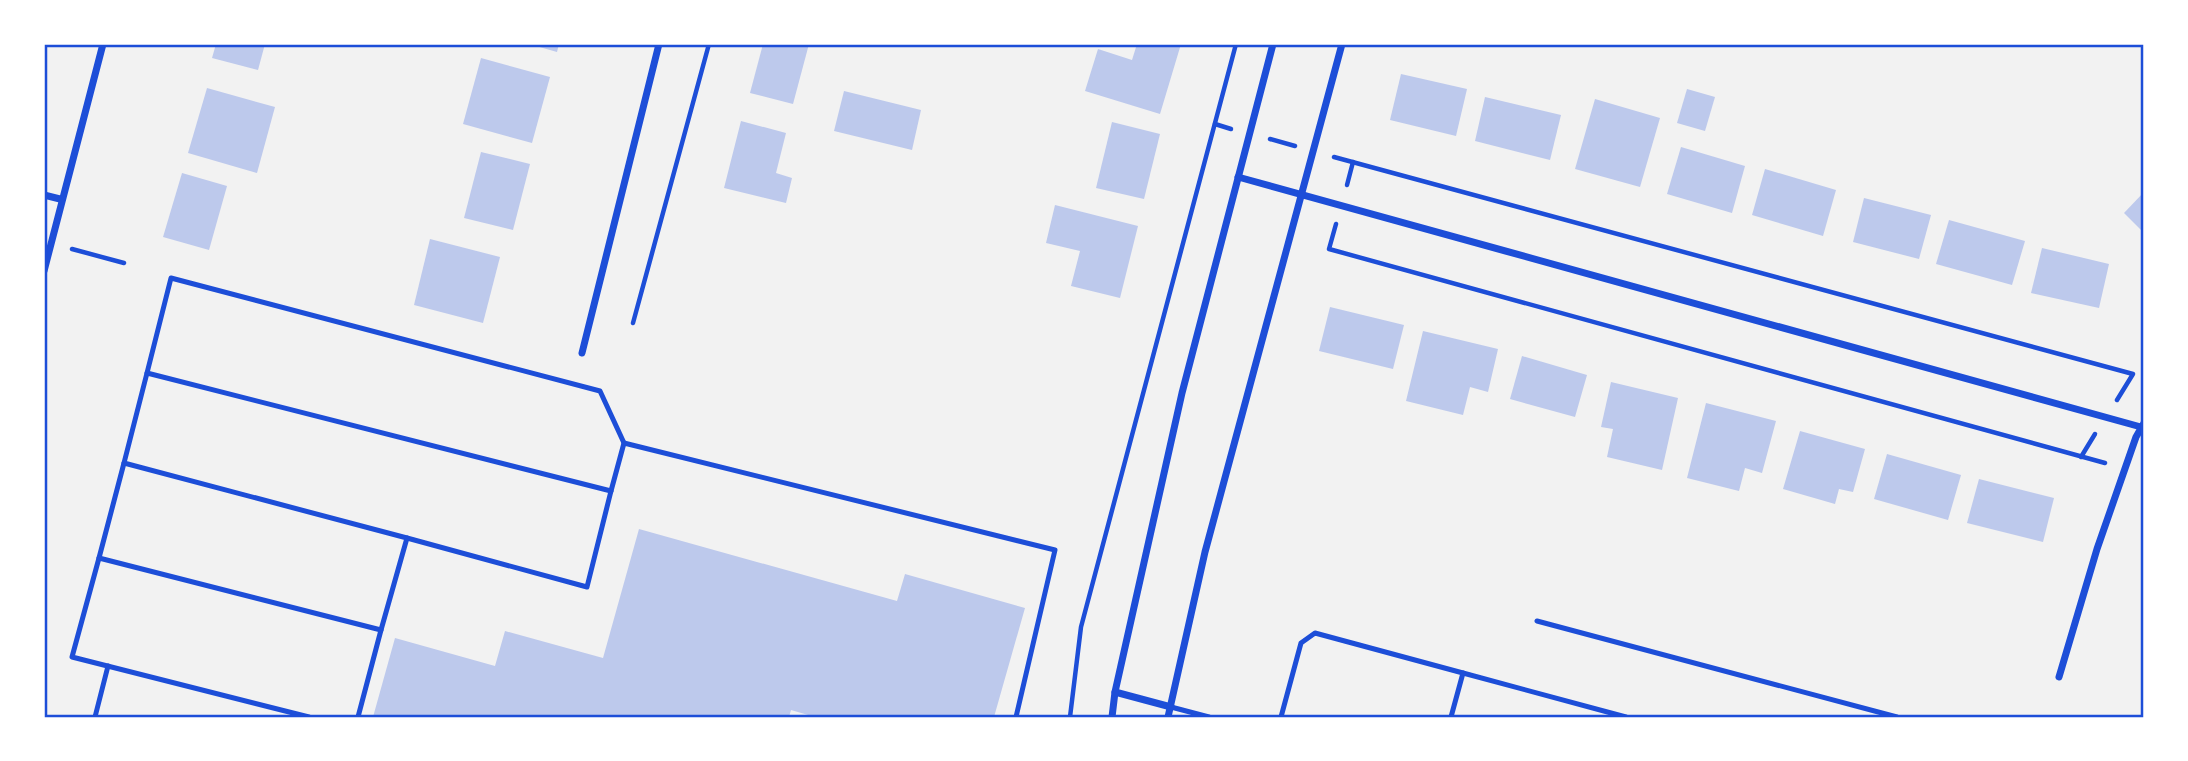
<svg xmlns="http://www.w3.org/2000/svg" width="2188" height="761" font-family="'IBM Plex Serif',serif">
  <rect width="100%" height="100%" fill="#f2f2f2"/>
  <g fill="#bdc9ec">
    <path d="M216 44H265L258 70 212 58Z"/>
    <path d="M529 44H559L557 52Z"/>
    <path d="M763 44H809L793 104 750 93Z"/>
    <path d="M1137 44H1181L1160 114 1085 91 1098 49 1132 60Z"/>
    <path d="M481 58 550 77 532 143 463 124Z"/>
    <path d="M1401 74 1467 89 1456 136 1390 120Z"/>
    <path d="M207 88 275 107 257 173 188 153Z"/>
    <path d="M1687 89 1715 97 1705 131 1677 123Z"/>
    <path d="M844 91 921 110 912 150 834 131Z"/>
    <path d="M1485 97 1561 115 1550 160 1475 141Z"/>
    <path d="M1595 99 1660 118 1640 187 1575 169Z"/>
    <path d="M741 121 786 133 776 173 792 178 786 203 724 188Z"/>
    <path d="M1112 122 1160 134 1144 199 1096 188Z"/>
    <path d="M1681 147 1745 166 1732 213 1667 194Z"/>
    <path d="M481 152 530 164 513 230 464 218Z"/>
    <path d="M1765 169 1836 190 1823 236 1752 215Z"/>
    <path d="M182 173 227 186 209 250 163 237Z"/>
    <path d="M2144 192V233L2124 213Z"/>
    <path d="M1864 198 1931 215 1919 259 1853 242Z"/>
    <path d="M1055 205 1138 226 1120 298 1071 286 1080 251 1046 243Z"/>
    <path d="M1949 220 2025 241 2012 285 1936 264Z"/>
    <path d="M430 239 500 257 483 323 414 305Z"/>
    <path d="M2042 248 2109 264 2099 308 2031 293Z"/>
    <path d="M1330 307 1404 325 1393 369 1319 351Z"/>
    <path d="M1423 331 1498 349 1488 392 1470 387 1463 415 1406 401Z"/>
    <path d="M1522 356 1587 375 1575 417 1510 399Z"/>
    <path d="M1611 382 1678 398 1662 470 1607 457 1613 429 1601 427Z"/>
    <path d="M1706 403 1776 421 1762 473 1745 468 1739 491 1687 478Z"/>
    <path d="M1800 431 1865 449 1853 492 1839 489 1835 504 1783 489Z"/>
    <path d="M1887 454 1961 475 1948 520 1874 499Z"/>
    <path d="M1979 479 2054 498 2043 542 1967 523Z"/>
    <path d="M639 529 897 601 905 574 1025 608 994 717H815L791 710 789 717H373L395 638 495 666 505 631 603 658Z"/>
  </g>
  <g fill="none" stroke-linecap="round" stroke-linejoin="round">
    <g stroke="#1d4ed8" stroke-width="4.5">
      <path d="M1215 124 1231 129"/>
      <path d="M1270 139 1295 146"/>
      <path d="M1334 157 2133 374 2117 400"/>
      <path d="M1347 185 1353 162"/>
      <path d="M1336 224 1329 249 2105 463"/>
      <path d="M72 249 124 263"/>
      <path d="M633 323 709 44"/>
      <path d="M2081 457 2095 434"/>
      <path d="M1070 717 1081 627 1236 44"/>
    </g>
    <g stroke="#1d4ed8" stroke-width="5">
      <path d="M147 373 171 278 600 391 624 443"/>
      <path d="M407 538 587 587 611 491"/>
      <path d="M99 558 124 463"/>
      <path d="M1537 621 1897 717"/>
      <path d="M1463 673 1626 717"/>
      <path d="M1171 707 1209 717"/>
      <path d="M95 717 108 666"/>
      <path d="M309 717 72 657 99 558 381 630 407 538 124 463 147 373 611 491 624 443 1055 550 1016 717"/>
      <path d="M358 717 381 630"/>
      <path d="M1281 717 1301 643 1315 633 1463 673 1451 717"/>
    </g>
    <g stroke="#1d4ed8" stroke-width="7">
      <path d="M1238 177 2141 427"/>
      <path d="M44 195 60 199"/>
      <path d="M44 271 103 44"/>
      <path d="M582 353 659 44"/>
      <path d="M2059 677 2097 549 2136 437 2144 423"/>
      <path d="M1115 692 1171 707"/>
      <path d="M1112 717 1115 692 1182 393 1273 44"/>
      <path d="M1168 717 1205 552 1342 44"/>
    </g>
  </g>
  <rect width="2188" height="761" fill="none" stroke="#ffffff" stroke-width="91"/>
  <rect x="46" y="46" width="2096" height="670" fill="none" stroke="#1d4ed8" stroke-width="2.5"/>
</svg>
